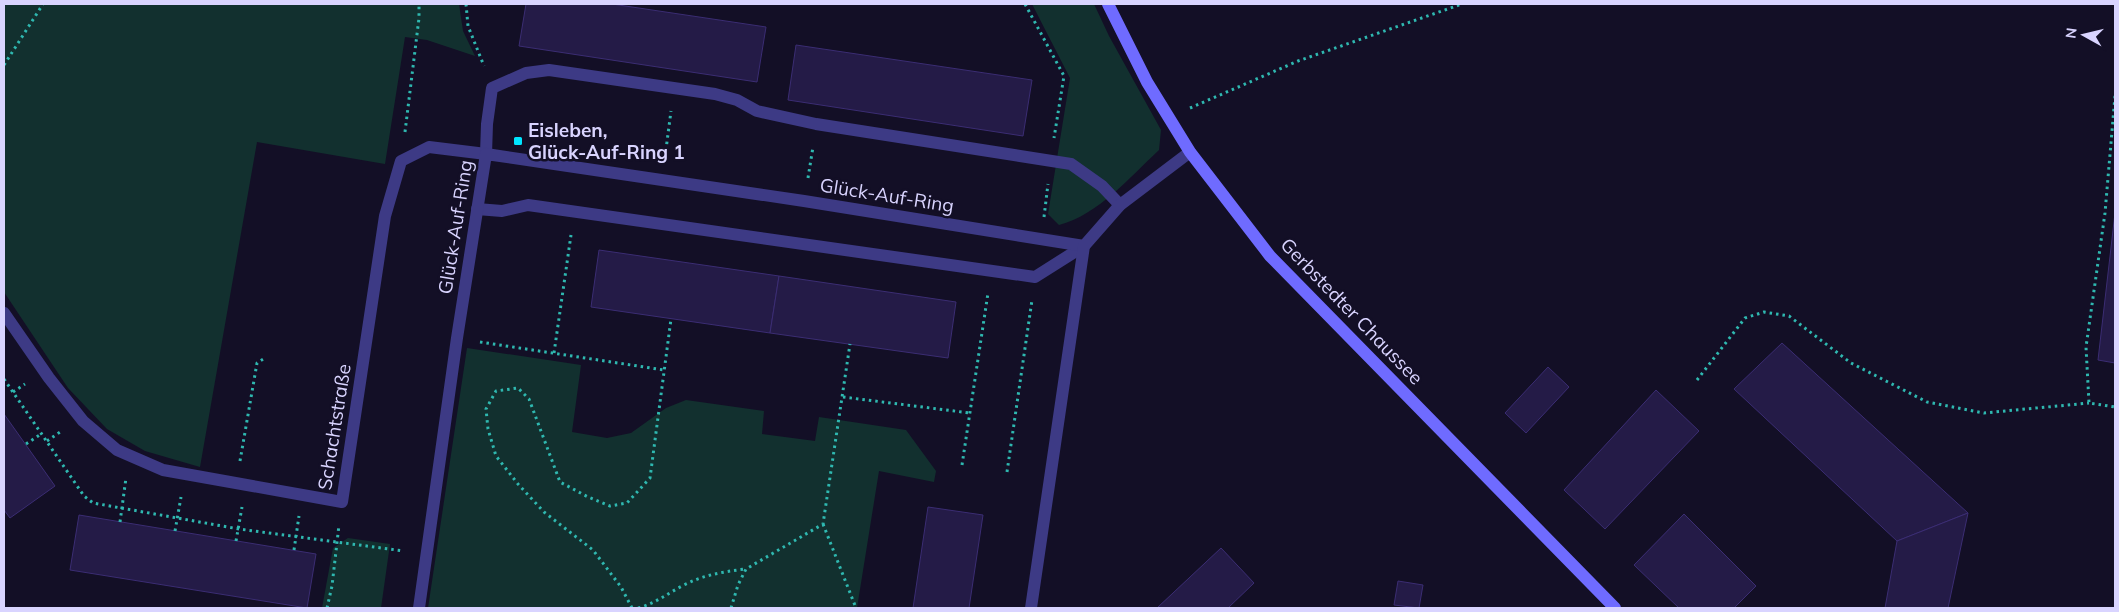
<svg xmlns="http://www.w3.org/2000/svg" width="2119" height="612" font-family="Mulish,sans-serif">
  <rect width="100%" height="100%" fill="#130f26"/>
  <g fill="#12302f">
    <path d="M4 4H459L463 31 475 56 427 40 405 37 385 164 257 142 200 467 145 451 107 429 68 388 4 292Z"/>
    <path d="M1032 4H1094L1109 36 1161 130 1159 150C1130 177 1098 215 1059 225L1048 214 1070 78Z"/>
    <path d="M467 348 581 365 572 432 607 438 631 433 666 408 686 400 764 411 762 434 815 441 819 417 906 430 936 471 934 482 879 471 857 608H428Z"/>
    <path d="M348 538 390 544 381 608H322L333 548Z"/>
  </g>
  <g fill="#241b47" stroke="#3b2d73">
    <path d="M526 4H612L766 27 757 82 519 46Z"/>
    <path d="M796 45 1032 80 1023 136 788 100Z"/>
    <path d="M2115 213V363L2098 360Z"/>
    <path d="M599 250 779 276 770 333 591 307Z"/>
    <path d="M779 276 956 302 948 358 770 333Z"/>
    <path d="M1782 343 1968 513 1897 541 1734 389Z"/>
    <path d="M1548 367 1569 387 1526 433 1505 413Z"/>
    <path d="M1656 390 1699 431 1605 529 1564 490Z"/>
    <path d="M4 414 55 486 10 518 4 510Z"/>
    <path d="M928 507 983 515 969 608H913Z"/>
    <path d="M1968 513 1948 608H1885L1897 541Z"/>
    <path d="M1684 514 1756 586 1734 608H1679L1634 565Z"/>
    <path d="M79 515 316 554 307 608 70 570Z"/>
    <path d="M1221 548 1254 583 1228 608H1157Z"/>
    <path d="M1398 581 1423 585 1419 608 1394 605Z"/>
  </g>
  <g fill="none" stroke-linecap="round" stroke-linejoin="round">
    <g stroke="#2fb8b0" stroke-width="3" stroke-dasharray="2.5 4" stroke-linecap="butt">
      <path d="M466 4 468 26 484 66"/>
      <path d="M1025 4 1064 76 1054 138"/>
      <path d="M4 65 43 4"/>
      <path d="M2115 96 2105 213 2086 347 2089 403 2115 407"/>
      <path d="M1190 108 1298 61 1462 4"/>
      <path d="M405 132 419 18V4"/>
      <path d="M665 157 671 111"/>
      <path d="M808 178 813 147"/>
      <path d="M1044 217 1048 184"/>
      <path d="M480 342 664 370"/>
      <path d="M554 353 571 235"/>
      <path d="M4 379 84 496 93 503 239 529 404 551"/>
      <path d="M1697 380 1745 318 1764 312 1789 316 1851 363 1927 402 1984 413 2089 403"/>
      <path d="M13 392 25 384"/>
      <path d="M843 397 970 413"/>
      <path d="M47 441 63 430"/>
      <path d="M26 444 41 434"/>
      <path d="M240 461 257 363 265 358"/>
      <path d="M962 465 988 293"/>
      <path d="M1007 472 1032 300"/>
      <path d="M120 522 126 478"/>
      <path d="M823 524 856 608"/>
      <path d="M175 531 181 497"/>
      <path d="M236 541 242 507"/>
      <path d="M294 550 299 516"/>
      <path d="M327 608 332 586 339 525"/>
      <path d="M632 608 621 587 593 550 544 512 518 484 496 456 488 429 486 409 496 391 518 388 529 399 560 482 588 497 610 506 627 503 650 478 671 319"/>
      <path d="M638 608C654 604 667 594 682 586 703 575 722 572 745 569"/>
      <path d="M731 608 738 585 746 569 823 524 850 344"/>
    </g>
    <g stroke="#3d3a85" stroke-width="12">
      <path d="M486 154 487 124 492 88 526 73 549 70 715 94 737 100 757 111 816 124 1071 164 1102 186 1120 205"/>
      <path d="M477 209 502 211 528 205 1035 277 1084 246"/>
    </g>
    <g stroke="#3d3a85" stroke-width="12">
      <path d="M4 313 49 378 83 421 117 450 163 470 342 502 385 216 401 161 429 147 486 154"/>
      <path d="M419 608 457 338 486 154 804 201 1084 246"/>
      <path d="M1031 608 1084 246 1120 205 1190 152"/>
    </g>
    <path stroke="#6f6bff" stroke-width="12" d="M1108 4 1147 82 1190 152 1270 256 1615 608"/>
  </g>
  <rect fill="#00e5ff" stroke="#130f26" stroke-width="2" x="513" y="136" width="10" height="10" rx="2.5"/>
  <g text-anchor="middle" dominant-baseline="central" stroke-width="5" stroke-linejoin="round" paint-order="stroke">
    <g font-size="19" font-weight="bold" fill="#d9d4ff" stroke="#130f26" text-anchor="start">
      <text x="528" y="130">Eisleben,<tspan x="528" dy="22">Glück-Auf-Ring 1</tspan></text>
    </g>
    <g font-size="19" fill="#d9d4ff" stroke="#130f26">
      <text transform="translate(887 195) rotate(9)">Glück-Auf-Ring</text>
      <text transform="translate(455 227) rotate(-81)">Glück-Auf-Ring</text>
      <text transform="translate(1352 311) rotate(46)">Gerbstedter Chaussee</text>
      <text transform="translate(334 427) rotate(-81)">Schachtstraße</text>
    </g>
  </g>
  <rect width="2119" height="612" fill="none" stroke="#d9d4ff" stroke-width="10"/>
  <g transform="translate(2084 35) rotate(278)" stroke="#130f26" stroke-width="4" paint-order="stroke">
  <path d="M0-4L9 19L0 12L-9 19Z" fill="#d9d4ff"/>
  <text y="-8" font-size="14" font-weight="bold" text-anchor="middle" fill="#d9d4ff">N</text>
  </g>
</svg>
